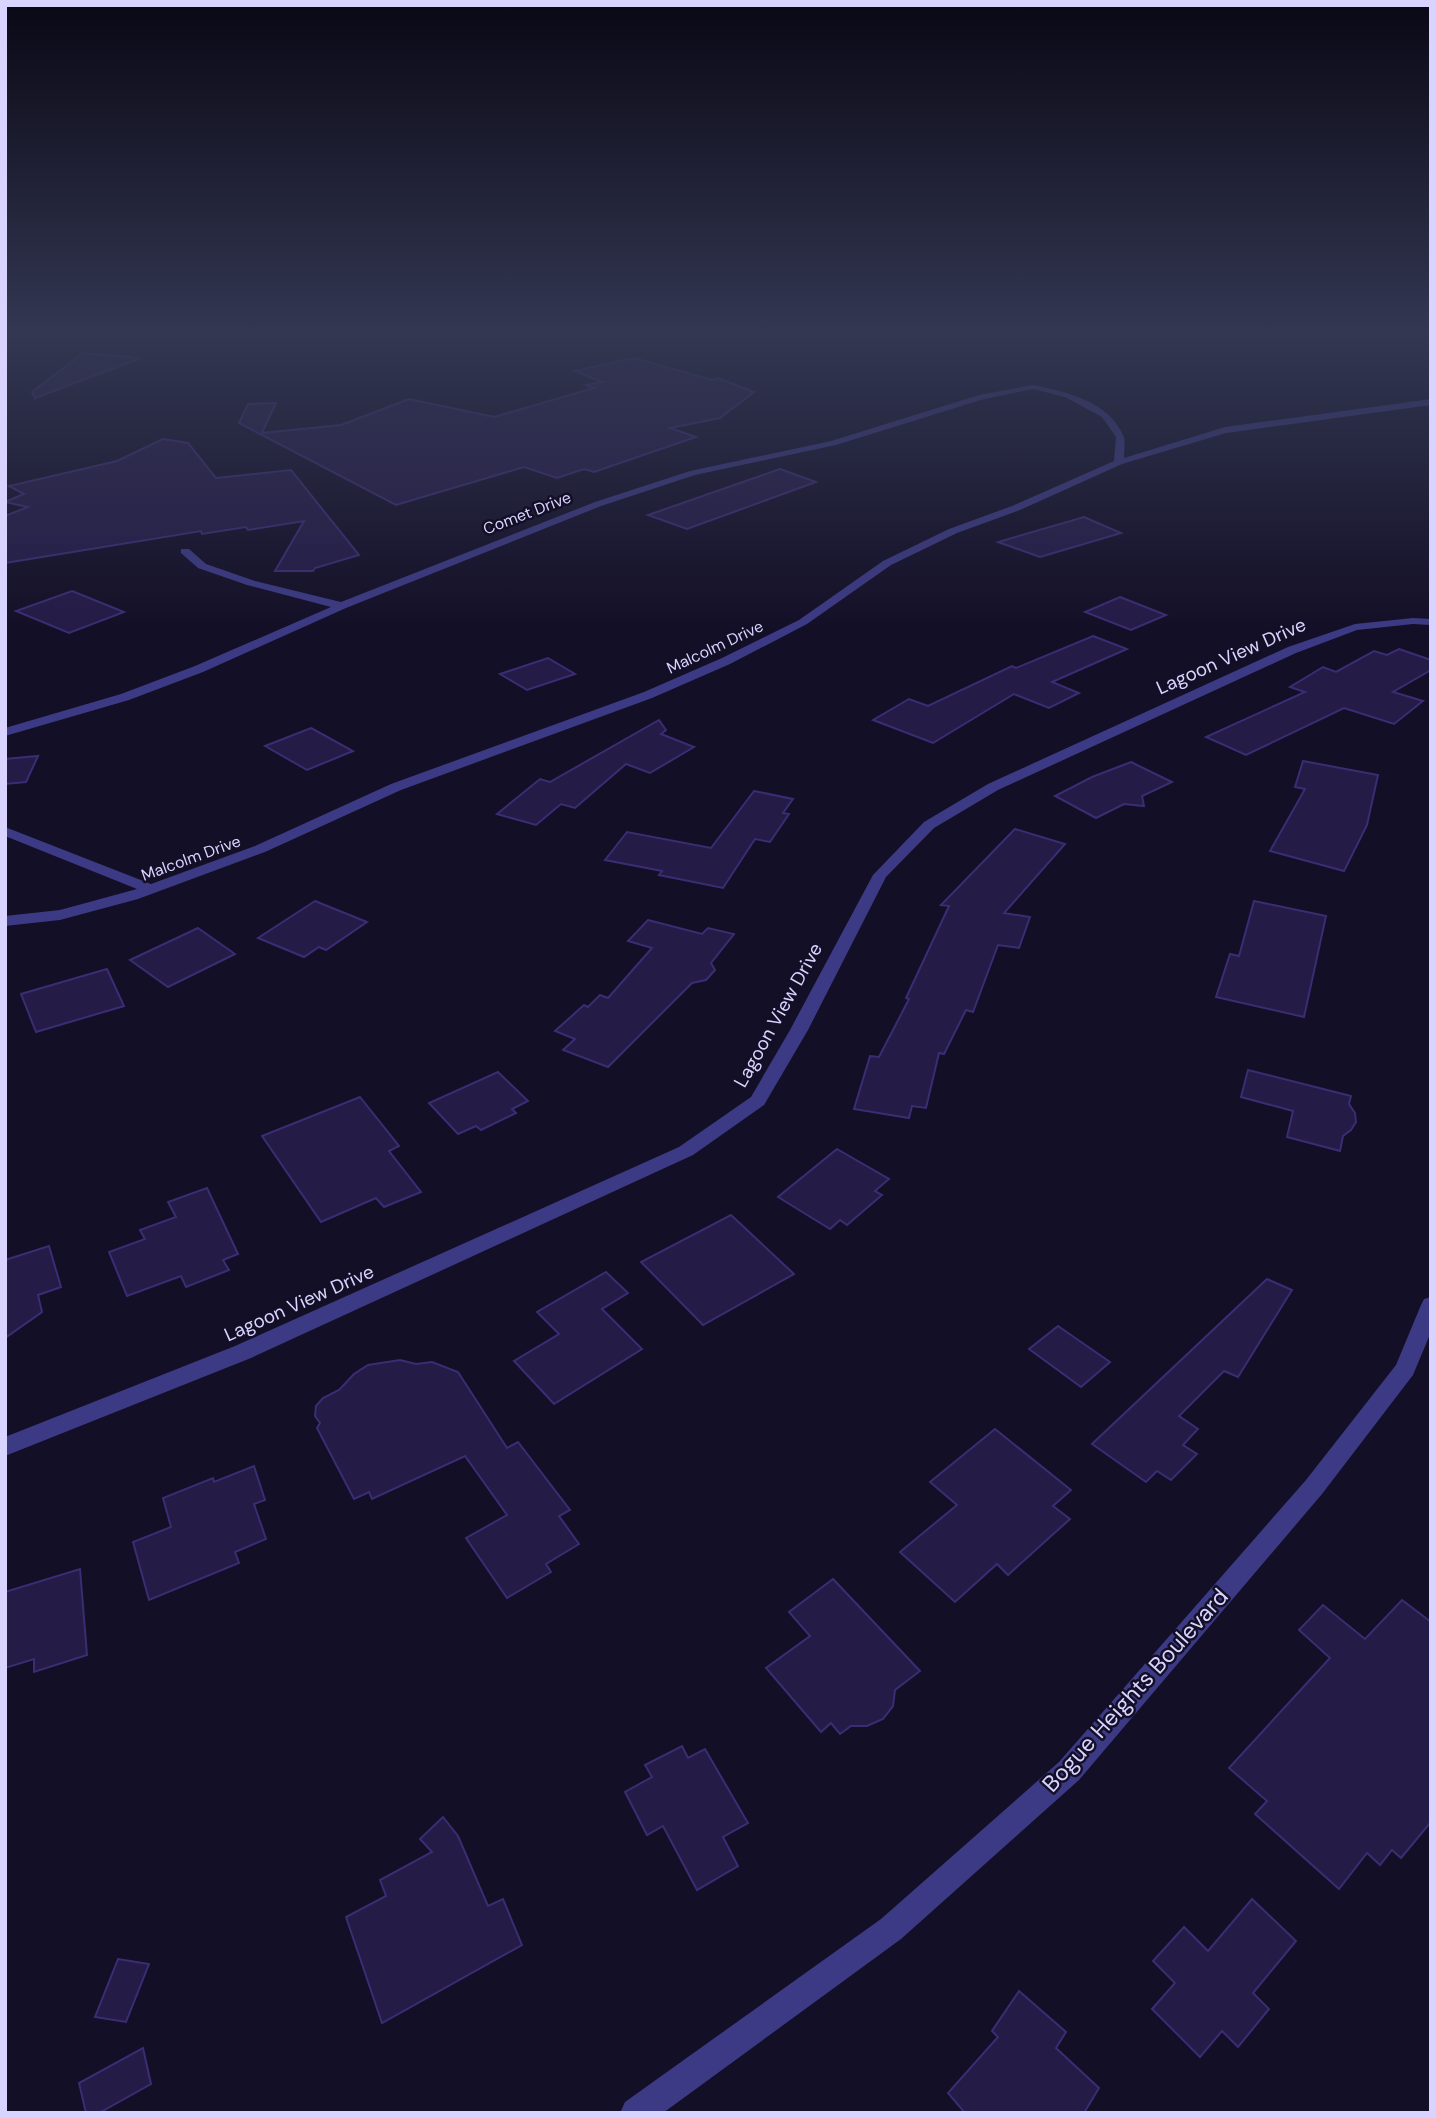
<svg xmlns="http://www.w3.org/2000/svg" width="1436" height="2118" font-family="'DM Sans',sans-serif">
  <rect width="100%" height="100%" fill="#130f26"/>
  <g fill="#241b47" stroke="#3b2d73" stroke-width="2">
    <path d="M83 353 141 358 35 398 32 392Z"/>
    <path d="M634 358 712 380 718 378 754 392 720 418 670 428 696 437 594 472 584 469 557 478 524 467 396 505 239 423 248 404 276 403 262 433 341 425 409 399 494 417 594 388 586 385 602 382 575 371Z"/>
    <path d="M163 439 188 443 216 478 291 470 359 555 315 568 313 571H275L304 521 248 530 246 527 202 534 201 531 5 563V516L28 507 5 502 24 494 9 486 117 461Z"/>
    <path d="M780 469 816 482 687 529 648 515Z"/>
    <path d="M1084 517 1121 533 1040 557 998 542Z"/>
    <path d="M72 591 124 612 69 633 16 611Z"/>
    <path d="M1120 597 1166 615 1131 630 1085 612Z"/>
    <path d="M1093 636 1127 649 1052 682 1079 693 1049 708 1014 694 933 743 873 720 909 699 928 706 1012 666 1016 668Z"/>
    <path d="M1399 649 1431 660V670L1393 692 1423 701 1394 724 1344 708 1246 755 1206 737 1305 692 1290 687 1323 667 1336 672 1374 651 1387 655Z"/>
    <path d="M548 658 575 674 527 690 500 674Z"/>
    <path d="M659 720 666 730 661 734 694 747 650 773 626 764 575 808 561 804 536 825 497 814 540 779 550 782Z"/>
    <path d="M311 728 353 751 307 770 265 746Z"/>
    <path d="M38 756 26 782 5 784V759Z"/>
    <path d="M1303 761 1378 775 1367 825 1344 871 1270 851 1305 789 1295 787Z"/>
    <path d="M1131 762 1172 782 1142 796 1144 806 1124 804 1096 818 1055 796 1092 777Z"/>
    <path d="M754 791 793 799 783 813 789 814 770 842 755 839 723 888 659 875 662 871 605 860 627 832 711 848Z"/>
    <path d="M1015 829 1065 844 1004 913 1030 917 1019 948 998 945 973 1012 966 1010 944 1054 939 1053 926 1108 912 1106 909 1118 854 1109 870 1056 879 1057 909 999 906 998 949 906 941 905Z"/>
    <path d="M315 901 367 922 326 950 319 947 304 957 258 938Z"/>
    <path d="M1254 901 1326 916 1304 1017 1216 997 1230 954 1239 956Z"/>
    <path d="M648 920 702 934 708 928 734 934 711 963 715 970 706 980 692 983 608 1067 563 1050 575 1039 555 1031 584 1005 588 1007 600 995 608 998 652 948 628 941Z"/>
    <path d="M198 928 235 954 168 987 130 960Z"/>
    <path d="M107 969 124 1006 36 1032 21 994Z"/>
    <path d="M1248 1070 1351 1096 1349 1104 1355 1113 1356 1122 1351 1130 1343 1136 1340 1151 1287 1137 1293 1111 1241 1097Z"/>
    <path d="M498 1072 528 1101 512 1109 516 1113 481 1130 476 1126 458 1134 429 1103Z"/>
    <path d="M360 1097 399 1146 389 1151 421 1192 384 1207 376 1198 321 1222 262 1136Z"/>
    <path d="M837 1149 889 1179 875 1191 882 1195 847 1225 840 1220 830 1229 778 1197Z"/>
    <path d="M207 1188 238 1254 223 1260 229 1270 186 1287 181 1276 127 1296 109 1252 145 1239 140 1230 176 1217 168 1202Z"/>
    <path d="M731 1215 794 1274 703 1325 641 1262Z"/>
    <path d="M49 1246 61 1287 38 1295 42 1312 5 1338V1260Z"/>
    <path d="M606 1272 628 1293 602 1309 642 1349 554 1404 514 1361 559 1334 537 1312Z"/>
    <path d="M1267 1279 1292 1290 1238 1377 1224 1371 1179 1416 1198 1429 1183 1445 1197 1454 1171 1480 1157 1471 1146 1482 1092 1444Z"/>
    <path d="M1058 1326 1110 1362 1081 1387 1029 1349Z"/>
    <path d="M400 1360 416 1364 432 1362 458 1372 507 1448 518 1442 570 1510 559 1516 579 1544 546 1564 551 1572 507 1598 466 1538 507 1515 465 1456 372 1499 369 1492 354 1499 317 1428 320 1423 315 1416 316 1406 323 1398 339 1390 354 1374 368 1365Z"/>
    <path d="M995 1429 1071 1490 1053 1506 1070 1519 1008 1575 997 1564 955 1602 900 1552 957 1505 930 1482Z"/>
    <path d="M254 1466 265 1500 254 1504 266 1539 235 1552 239 1563 149 1600 133 1542 171 1527 163 1498 213 1478 214 1482Z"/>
    <path d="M80 1569 87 1655 34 1672V1659L5 1668V1592Z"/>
    <path d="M833 1579 920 1671 895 1690 893 1706 883 1719 867 1726H851L840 1734 831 1723 821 1732 766 1668 810 1636 789 1612Z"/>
    <path d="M1402 1600 1431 1622V1822L1401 1858 1392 1850 1380 1865 1367 1853 1339 1889 1255 1814 1267 1801 1229 1768 1330 1658 1299 1630 1323 1605 1365 1639Z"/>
    <path d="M682 1746 688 1758 705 1749 748 1823 723 1837 738 1866 697 1890 663 1826 647 1835 625 1792 652 1777 645 1765Z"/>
    <path d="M443 1817 458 1836 488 1906 503 1899 522 1945 382 2023 346 1917 386 1896 380 1880 432 1852 420 1839Z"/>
    <path d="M1252 1899 1296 1941 1253 1993 1269 2009 1238 2047 1222 2031 1200 2057 1152 2009 1175 1983 1153 1961 1184 1927 1208 1951Z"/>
    <path d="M118 1959 149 1964 126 2022 95 2017Z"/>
    <path d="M1019 1991 1066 2032 1056 2048 1099 2088 1084 2113H965L948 2093 998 2037 992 2031Z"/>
    <path d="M143 2048 151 2084 99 2113H86L79 2083Z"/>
  </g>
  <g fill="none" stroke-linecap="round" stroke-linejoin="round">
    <g fill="#3d3a85" fill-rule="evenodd">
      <path d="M1033 385C1066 392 1108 401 1123 435 1126 441 1124 451 1124 458L1225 427 1431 399V405L1226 433 1122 464 1020 510 957 533 891 565 807 624 730 664 652 698 401 790 265 852 138 899 60 920 5 926V916L60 910 137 889 5 836V827L151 884 255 846 391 784 644 692 722 658 799 620 883 561 949 529 1012 506 1114 461 1116 437 1102 417 1065 397 1033 389 984 399 836 445 695 475 601 506 346 608 203 672 129 700 5 736V728L121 694 195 666 331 607 247 585 198 568 181 553V549H189L206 564 255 581 341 602 595 502 690 471 831 441 979 395Z"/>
      <path d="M1413 618 1431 619V625L1413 624 1357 630 1296 653 998 790 934 828 886 877 808 1030 764 1105 693 1155 251 1358 5 1456V1437L235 1346 679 1147 751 1097 790 1030 873 875 924 822 988 784 1288 647 1355 624Z"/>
      <path d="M1431 1297V1332L1413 1375 1322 1494 1079 1780 901 1939 663 2113H620L625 2102 881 1919 1059 1762 1306 1480 1396 1365 1421 1305 1424 1299Z"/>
    </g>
  </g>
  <linearGradient id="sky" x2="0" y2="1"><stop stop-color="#0a0815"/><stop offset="0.53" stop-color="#333752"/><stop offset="1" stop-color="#333752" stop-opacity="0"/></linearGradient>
  <rect width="1436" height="629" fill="url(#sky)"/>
  <g text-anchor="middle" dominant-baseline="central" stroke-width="5" stroke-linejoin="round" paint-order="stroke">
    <g font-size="16" fill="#d9d4ff" stroke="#130f26">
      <text transform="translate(527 513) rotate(-21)">Comet Drive</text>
      <text transform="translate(715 647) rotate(-25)">Malcolm Drive</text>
      <text transform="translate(191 858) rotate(-20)">Malcolm Drive</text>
    </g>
    <g font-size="19" fill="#d9d4ff" stroke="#130f26">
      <text transform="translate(1231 656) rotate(-24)">Lagoon View Drive</text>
      <text transform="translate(778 1015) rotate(-61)">Lagoon View Drive</text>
      <text transform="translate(299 1303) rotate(-24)">Lagoon View Drive</text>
    </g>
    <g font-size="23" fill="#d9d4ff" stroke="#130f26">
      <text transform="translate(1135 1690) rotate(-48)">Bogue Heights Boulevard</text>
    </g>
  </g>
  <rect width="1436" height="2118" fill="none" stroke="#d9d4ff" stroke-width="14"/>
</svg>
